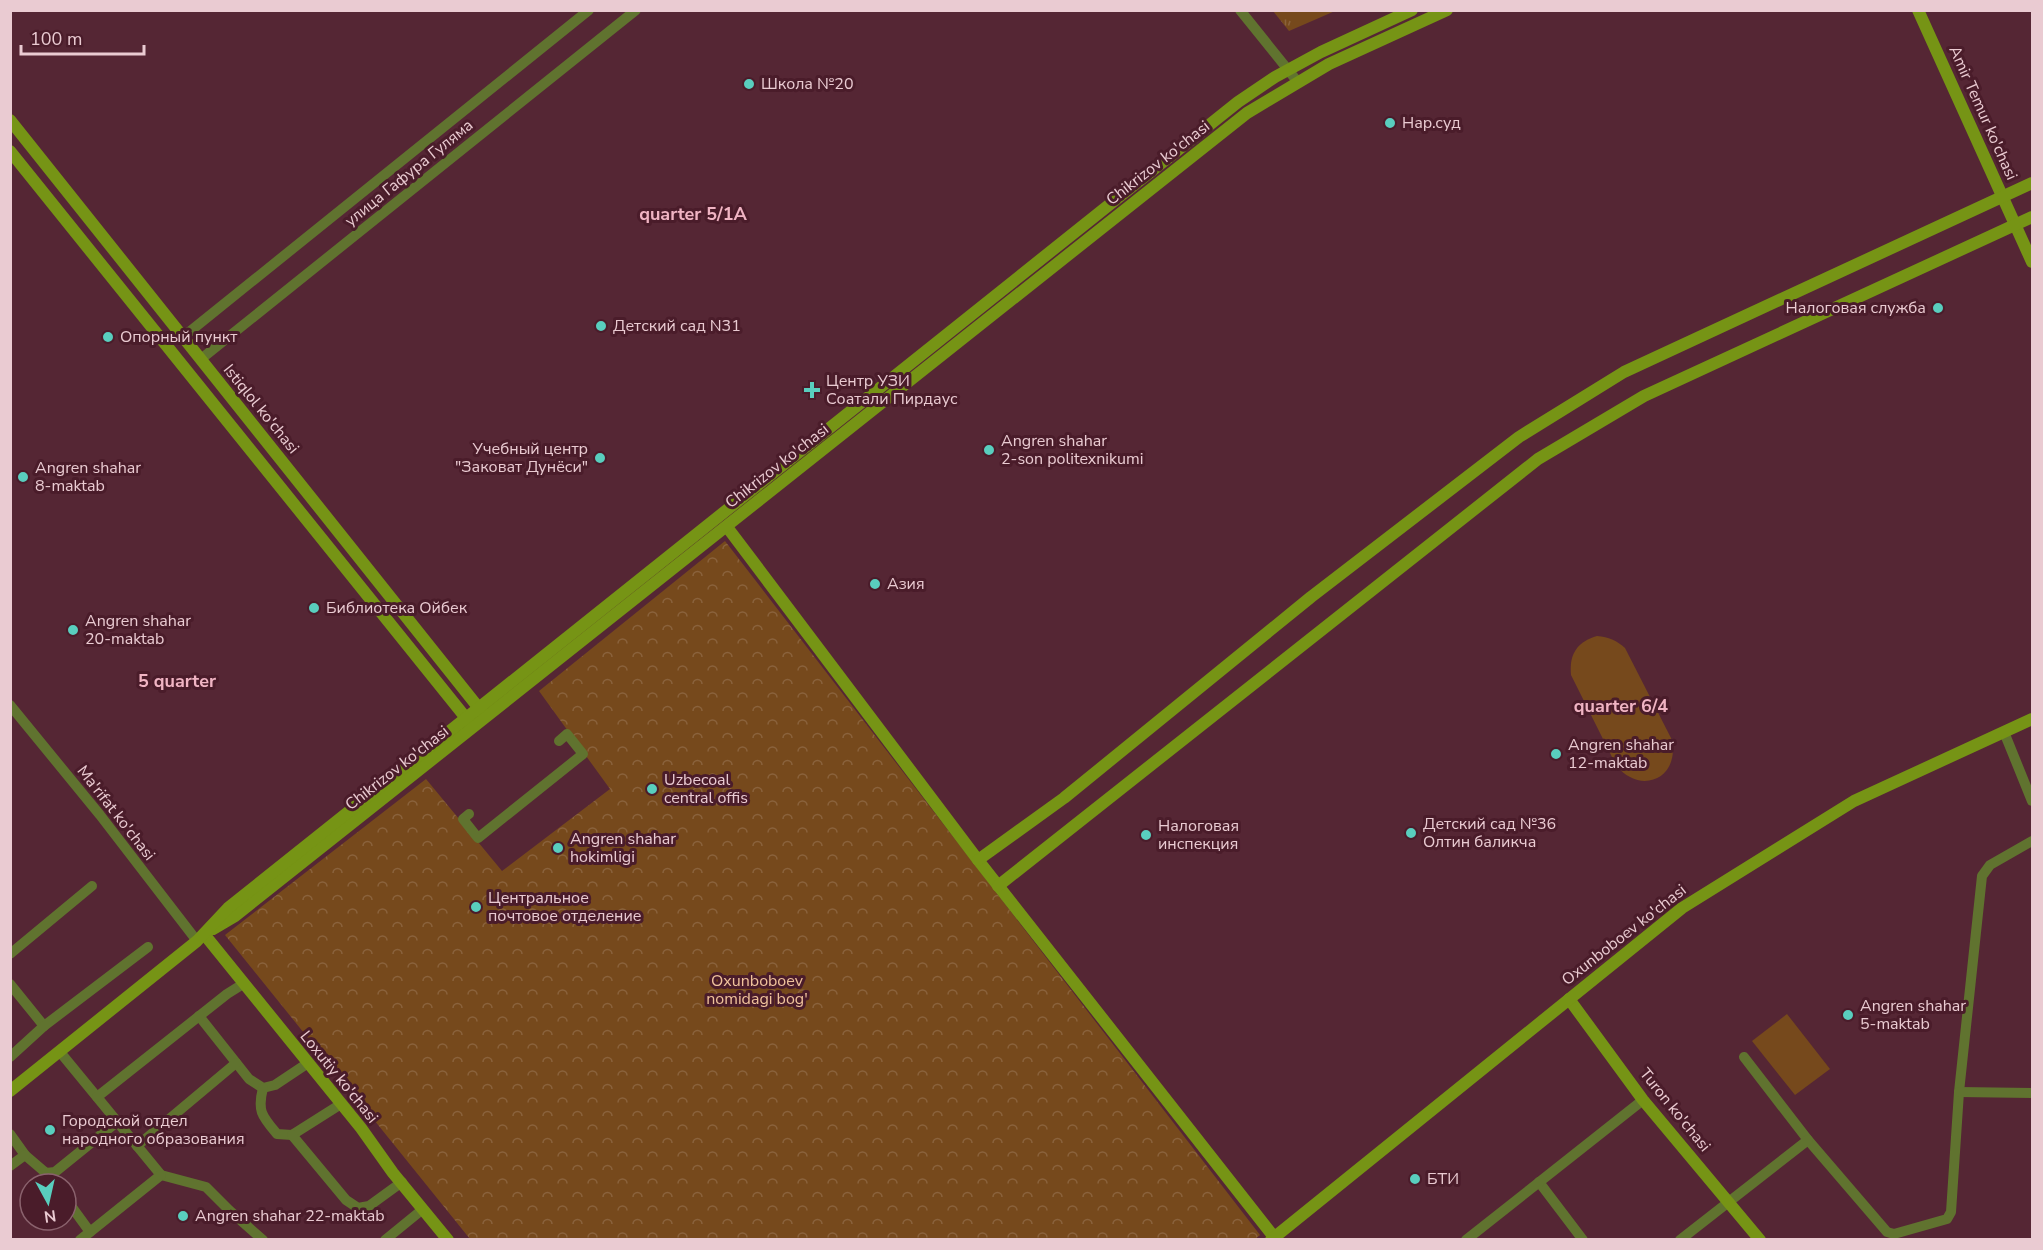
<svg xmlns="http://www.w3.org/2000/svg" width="2043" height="1250" font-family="'Nunito Sans',sans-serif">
  <defs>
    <pattern id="grass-tufts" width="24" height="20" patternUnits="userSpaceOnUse" patternTransform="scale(1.5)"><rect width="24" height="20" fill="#76491c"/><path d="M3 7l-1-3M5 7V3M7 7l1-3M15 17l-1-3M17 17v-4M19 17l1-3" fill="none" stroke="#8a623c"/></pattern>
    <pattern id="park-crowns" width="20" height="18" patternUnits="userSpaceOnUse" patternTransform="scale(1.5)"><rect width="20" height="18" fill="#76491c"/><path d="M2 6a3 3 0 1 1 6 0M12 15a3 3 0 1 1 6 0" fill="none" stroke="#8a623c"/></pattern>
  </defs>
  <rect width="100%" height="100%" fill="#552634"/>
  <path fill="url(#grass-tufts)" d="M1273 11H1335L1289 31Z"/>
  <path fill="url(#park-crowns)" d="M725 541 1260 1235 1254 1240 470 1239 225 935 426 779 502 871 610 789 539 691Z"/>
  <g fill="#76491c">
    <path d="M1597 636C1609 637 1616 640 1625 648L1671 738C1682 777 1641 797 1616 765L1571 675C1569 654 1577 642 1597 636Z"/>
    <path d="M1787 1014 1830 1069 1795 1095 1752 1041Z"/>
  </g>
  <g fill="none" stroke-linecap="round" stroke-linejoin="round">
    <g stroke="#60732f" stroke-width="10">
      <path d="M1240 10 1297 81"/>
      <path d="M183 337 589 10"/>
      <path d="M201 359 636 10"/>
      <path d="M10 705 100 815 197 941"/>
      <path d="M2004 732 2032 801"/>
      <path d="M469 814 463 819 478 838 583 754 567 734 559 741"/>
      <path d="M10 954 92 886"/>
      <path d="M10 984 44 1026"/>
      <path d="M199 1016 249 1079 263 1088 275 1085 308 1063"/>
      <path d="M60 1052 161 1175 206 1187 229 1210 263 1240"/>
      <path d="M10 1057 44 1026 148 947"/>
      <path d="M1744 1057 1808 1140 1887 1232 1894 1234 1947 1219 1951 1212 1959 1092 1982 876 1990 865 2032 841"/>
      <path d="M263 1088C257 1111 262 1116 277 1134L292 1135 341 1104"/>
      <path d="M1959 1092 2032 1093"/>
      <path d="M97 1097 227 994 243 984"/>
      <path d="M10 1134 25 1155 46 1173 55 1172 118 1121"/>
      <path d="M292 1135 346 1200 358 1208 369 1206 402 1182"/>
      <path d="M137 1146 236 1063"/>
      <path d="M10 1166 25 1155"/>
      <path d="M1539 1182 1583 1240"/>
      <path d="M66 1199 90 1232"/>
      <path d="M80 1240 161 1175"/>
      <path d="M385 1240 423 1209"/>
      <path d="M1466 1240 1643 1100"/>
      <path d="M1680 1240 1808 1140"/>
    </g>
    <g stroke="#769415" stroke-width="12">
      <path d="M1918 10 2032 262"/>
      <path d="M10 120 482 712"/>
      <path d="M10 151 470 723"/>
      <path d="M727 527 978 860 1274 1237"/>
      <path d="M978 860 1064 798 1311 597 1519 437 1624 372 2032 183"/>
      <path d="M998 886 1538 459 1644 396 2032 217"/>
      <path d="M213 929 235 916 1247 113 1329 64 1447 10"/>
      <path d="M204 934 361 1128 393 1173 448 1240"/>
      <path d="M1569 999 1643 1100 1760 1240"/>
      <path d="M10 1091 197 941 228 908 1238 102 1275 77 1321 52 1412 10"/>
      <path d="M1271 1240 1682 908 1854 801 2032 719"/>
    </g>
  </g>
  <g fill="#59cebe" stroke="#4a1c2a" stroke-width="2">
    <circle cx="749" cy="84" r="6"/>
    <circle cx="1390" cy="123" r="6"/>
    <circle cx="1938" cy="308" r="6"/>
    <circle cx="601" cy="326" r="6"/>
    <circle cx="108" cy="337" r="6"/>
    <path d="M809 381h6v6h6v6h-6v6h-6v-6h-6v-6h6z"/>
    <circle cx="989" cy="450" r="6"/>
    <circle cx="600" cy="458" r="6"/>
    <circle cx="23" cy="477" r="6"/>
    <circle cx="875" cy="584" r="6"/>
    <circle cx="314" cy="608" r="6"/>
    <circle cx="73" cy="630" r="6"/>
    <circle cx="1556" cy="754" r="6"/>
    <circle cx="652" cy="789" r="6"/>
    <circle cx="1411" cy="833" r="6"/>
    <circle cx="1146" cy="835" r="6"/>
    <circle cx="558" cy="848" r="6"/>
    <circle cx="476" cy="907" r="6"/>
    <circle cx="1848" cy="1015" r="6"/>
    <circle cx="50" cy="1130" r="6"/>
    <circle cx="1415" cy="1179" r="6"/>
    <circle cx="183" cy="1216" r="6"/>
  </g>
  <g text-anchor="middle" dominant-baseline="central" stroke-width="6" stroke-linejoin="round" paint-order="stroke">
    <g font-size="16" fill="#eacbd2" stroke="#4a1c2a" text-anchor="start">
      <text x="761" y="84">Школа №20</text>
      <text x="1402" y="123">Нар.суд</text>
      <text x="1926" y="308" text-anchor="end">Налоговая служба</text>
      <text x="613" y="326">Детский сад N31</text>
      <text x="120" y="337">Опорный пункт</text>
      <text x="826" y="381">Центр УЗИ<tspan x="826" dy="18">Соатали Пирдаус</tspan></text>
      <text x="1001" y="441">Angren shahar<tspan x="1001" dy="18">2-son politexnikumi</tspan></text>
      <text x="588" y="449" text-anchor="end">Учебный центр<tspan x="588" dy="18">"Заковат Дунёси"</tspan></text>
      <text x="35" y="468">Angren shahar<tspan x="35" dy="18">8-maktab</tspan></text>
      <text x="887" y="584">Азия</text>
      <text x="326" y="608">Библиотека Ойбек</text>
      <text x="85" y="621">Angren shahar<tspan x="85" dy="18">20-maktab</tspan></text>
      <text x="1568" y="745">Angren shahar<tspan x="1568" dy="18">12-maktab</tspan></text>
      <text x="664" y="780">Uzbecoal<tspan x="664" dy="18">central offis</tspan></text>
      <text x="1423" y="824">Детский сад №36<tspan x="1423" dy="18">Олтин баликча</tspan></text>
      <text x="1158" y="826">Налоговая<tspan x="1158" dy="18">инспекция</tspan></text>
      <text x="570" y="839">Angren shahar<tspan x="570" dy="18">hokimligi</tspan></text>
      <text x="488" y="898">Центральное<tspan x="488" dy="18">почтовое отделение</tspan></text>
      <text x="1860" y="1006">Angren shahar<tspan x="1860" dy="18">5-maktab</tspan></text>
      <text x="62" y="1121">Городской отдел<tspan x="62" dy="18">народного образования</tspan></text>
      <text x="1427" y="1179">БТИ</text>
      <text x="195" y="1216">Angren shahar 22-maktab</text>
    </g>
    <g font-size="16" fill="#eacbd2" stroke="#4a1c2a">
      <text transform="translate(1983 113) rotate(66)">Amir Temur ko'chasi</text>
      <text transform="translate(1158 163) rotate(-38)">Chikrizov ko'chasi</text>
      <text transform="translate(409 173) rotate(-39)">улица Гафура Гуляма</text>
      <text transform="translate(261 409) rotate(51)">Istiqlol ko'chasi</text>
      <text transform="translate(777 466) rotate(-38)">Chikrizov ko'chasi</text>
      <text transform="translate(397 768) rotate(-38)">Chikrizov ko'chasi</text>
      <text transform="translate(116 813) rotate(52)">Ma'rifat ko'chasi</text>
      <text transform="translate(1624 935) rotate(-38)">Oxunboboev ko'chasi</text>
      <text transform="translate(339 1077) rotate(51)">Loxutiy ko'chasi</text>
      <text transform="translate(1675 1110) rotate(51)">Turon ko'chasi</text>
    </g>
    <g font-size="16" fill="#f0c39c" stroke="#4a1c2a">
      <text x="757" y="981">Oxunboboev<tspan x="757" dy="18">nomidagi bog'</tspan></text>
    </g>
    <g font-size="18" font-weight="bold" fill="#f0b4c3" stroke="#4a1c2a">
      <text x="693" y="214">quarter 5/1A</text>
      <text x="177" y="681">5 quarter</text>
      <text x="1621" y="706">quarter 6/4</text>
    </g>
  </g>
  <rect width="2043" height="1250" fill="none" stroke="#eacbd2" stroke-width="24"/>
  <g transform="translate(48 1202) rotate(172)"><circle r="28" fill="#4a1c2a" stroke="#8a626d" stroke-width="1.5"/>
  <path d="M0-4.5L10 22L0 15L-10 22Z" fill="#59cebe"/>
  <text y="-9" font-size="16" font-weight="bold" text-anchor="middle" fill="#eacbd2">N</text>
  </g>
  <path d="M21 45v9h123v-9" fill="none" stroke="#eacbd2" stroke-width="3"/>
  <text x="30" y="45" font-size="18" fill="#eacbd2" stroke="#4a1c2a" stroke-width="4.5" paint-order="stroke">100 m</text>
</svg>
